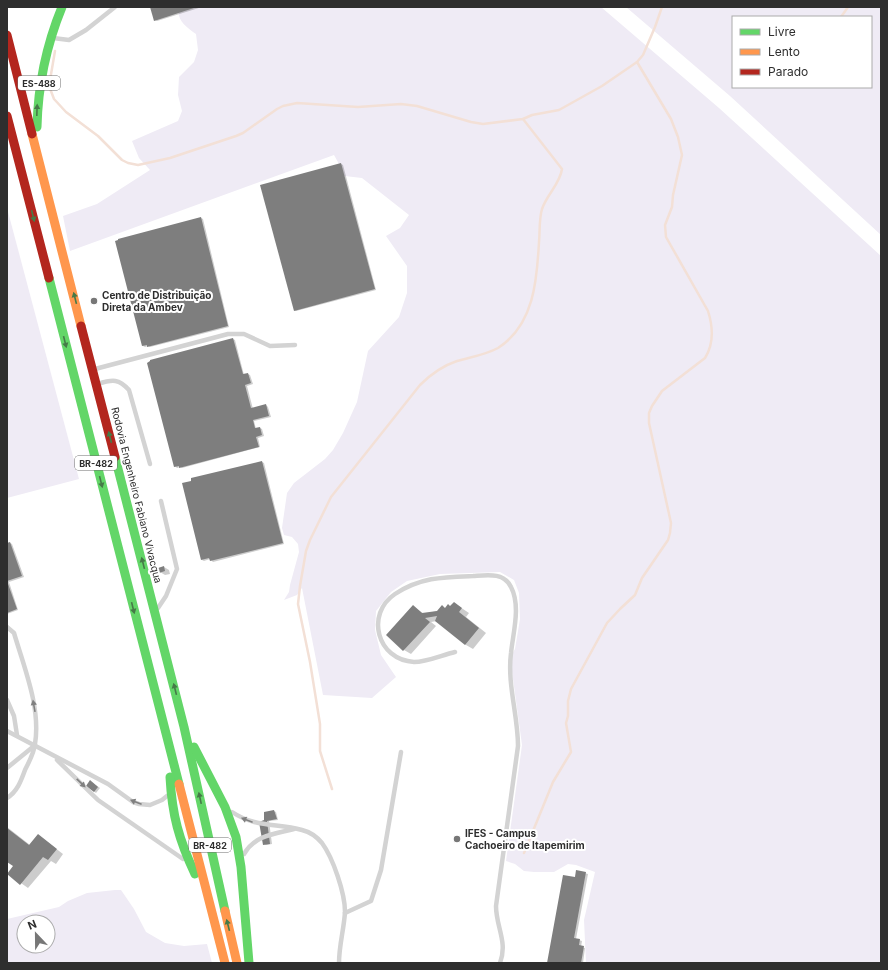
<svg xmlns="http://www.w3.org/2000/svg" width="888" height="970" font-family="Inter,sans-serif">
  <rect width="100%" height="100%" fill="#fff"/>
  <g fill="#efebf5" fill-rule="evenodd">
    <path d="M179 7H601L719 108 881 256V963H586L584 920 595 872 576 865 568 864 554 872H534L524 871 515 864 506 861 522 745 510 657 515 649 520 619 519 593 514 580 500 572 440 574 407 581 391 592 376 611 375 630 381 655 396 677 372 698 323 695 302 588 297 595 284 600 289 592 290 585 299 552 298 544 292 537 284 535 282 528 287 493 294 483 325 459 333 450 343 433 357 402 368 351 399 317 407 293V266L386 236 400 228 409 215 362 178 336 175 339 164 334 155 70 251 63 216 97 204 150 170 139 158 132 141 178 121 182 111 178 95 179 77 194 62 198 50 196 34C186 27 176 20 179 7Z"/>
    <path d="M626 7H881V235L730 96ZM733 17H871V87H733Z"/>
    <path d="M7 208 79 479 7 498Z"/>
    <path d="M115 890H121L134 909 146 932 165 943 184 946 207 944 212 963H7V919L59 907 68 901 87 893ZM24 922H48V946H24Z"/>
  </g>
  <g fill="#0003">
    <path d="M151 7H202L157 21 155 20Z"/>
    <path d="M341 164 343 165 376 290 296 311 294 310Z"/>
    <path d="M201 218 203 219 229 327 150 347 148 346 145 347 143 346Z"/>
    <path d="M233 339 235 340 244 375 248 374 250 375 253 384 247 386 253 409 266 405 268 407 271 417 254 421 256 429 260 428 262 429 264 436 258 438 260 447 182 468 180 467 177 468 175 466Z"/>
    <path d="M262 462 264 463 284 544 213 562 210 559 204 561 202 560Z"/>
    <path d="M10 543 12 544 24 577 9 582 18 610 7 614V544Z"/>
    <path d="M164 567 169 570 170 574 165 575 160 572Z"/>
    <path d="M454 603 469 613 466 617 486 633 473 649 466 645 437 621 431 622 436 626 411 654 404 650 413 606 424 614 446 609 451 607Z"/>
    <path d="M93 783 100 788 96 793 87 786Z"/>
    <path d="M274 811 276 812 278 820 269 821 272 844 266 845 264 844 265 821Z"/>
    <path d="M7 827 30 845 38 835 63 854 56 864 51 861 28 888 8 874 14 866 7 861Z"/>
    <path d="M577 871 588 874 576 939 582 941 581 947 585 948 583 963H548Z"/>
  </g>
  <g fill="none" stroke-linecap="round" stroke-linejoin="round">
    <g stroke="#f3e0d6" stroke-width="2.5">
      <path d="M841 17 848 7"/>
      <path d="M55 51 49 86 54 99 66 112 98 136 122 160 128 163 138 165 170 158 236 136 243 133 277 109 283 106 297 103 358 107 401 104 417 106 471 122 483 124 523 119 532 115 559 110 602 86 637 62 643 55 655 27 662 7"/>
      <path d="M332 789 320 751V724L310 662 298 604 300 586 306 551 310 540 331 497 420 385C431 374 442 366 457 361 471 357 485 355 498 348 534 325 537 280 539 242 540 231 539 219 542 209 547 194 560 184 562 169L523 119"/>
      <path d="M524 853 553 782 571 752 566 723 568 716V701L571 689 607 623 620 609 635 595 642 578 668 540 670 533 671 523 649 423V413L652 406 662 391 705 358C714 344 713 327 708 311L666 237 665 225 672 207 673 195 682 155 678 137 671 119 637 62"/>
    </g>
  </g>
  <g fill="#7e7e7e">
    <path d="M150 7H197L154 21Z"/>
    <path d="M341 163 375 289 294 311 260 185Z"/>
    <path d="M201 217 228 326 147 347V345L142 346 115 241 118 240V239Z"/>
    <path d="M233 338 243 374 248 373 251 383 245 385 251 408 266 404 269 416 253 420 255 428 260 427 262 435 256 437 259 447 179 468V466L174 467 147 363 150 361V360Z"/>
    <path d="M262 461 283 543 210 561 209 558 201 560 182 483 191 481V478Z"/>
    <path d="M10 542 22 576 7 581V543Z"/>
    <path d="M164 566 165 571 159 573 158 568Z"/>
    <path d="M7 581 17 609 7 613Z"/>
    <path d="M454 602 462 608 459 612 479 628 465 645 435 621 437 616 425 618 430 622 403 651 386 635 413 605 422 613 437 611 442 605 445 608 448 604 450 606Z"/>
    <path d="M90 780 98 787 94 792 86 786Z"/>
    <path d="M274 810 277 819 267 821 270 844 263 845 259 822 264 820V812Z"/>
    <path d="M7 828 29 845 38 834 57 849 48 860 43 857 20 885 7 874 13 866 7 862Z"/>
    <path d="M576 870 586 872 574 938 580 939 579 945 584 946 581 963H547L563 875 575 877Z"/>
  </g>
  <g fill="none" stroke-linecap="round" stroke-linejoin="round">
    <g stroke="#d3d3d3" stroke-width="4.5">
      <path d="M53 38 69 40 86 30 115 7"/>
      <path d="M95 369 228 334H244L270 346 295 345"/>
      <path d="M98 384C113 379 119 379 129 390L150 464"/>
      <path d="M158 608 166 596 177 569 161 501"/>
      <path d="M7 627 14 633C24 667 41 708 35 744 34 753 29 762 25 770 21 781 17 792 7 798"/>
      <path d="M455 652C442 655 427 662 414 662 377 660 365 614 395 594 421 577 444 577 473 576 487 575 504 572 511 587 521 606 513 633 511 653 507 684 518 715 518 746L496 906C496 927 508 942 500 963"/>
      <path d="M7 700 14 716 17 735"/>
      <path d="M7 731 108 784 133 802 139 804 150 805 162 800 167 796"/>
      <path d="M57 760 98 800 183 859"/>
      <path d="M7 768 34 746"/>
      <path d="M232 812C256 828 276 823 302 830 310 832 317 837 322 843 333 858 345 893 345 912 344 929 339 945 339 963"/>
      <path d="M244 854C255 835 274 834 294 829"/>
      <path d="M345 913 371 901 381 870 401 752"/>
    </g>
    <g stroke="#63d668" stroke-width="9">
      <path d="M37 127C38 85 46 46 62 7"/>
      <path d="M49 278 179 784"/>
      <path d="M115 457 184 727 225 911"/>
      <path d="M194 747 225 807 236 837 241 867 249 963"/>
      <path d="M170 777C172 815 179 840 195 874"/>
    </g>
    <g stroke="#ff974d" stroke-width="9">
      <path d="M32 134 81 326"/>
      <path d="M179 784 225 963"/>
      <path d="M225 911 237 963"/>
    </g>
    <g stroke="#b3261e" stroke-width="9">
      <path d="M7 35 32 134"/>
      <path d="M7 116 49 278"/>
      <path d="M81 326 115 457"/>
    </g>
  </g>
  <defs><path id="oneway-solid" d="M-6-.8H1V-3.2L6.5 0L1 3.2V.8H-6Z"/></defs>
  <g fill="#467a48">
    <use href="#oneway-solid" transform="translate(37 110) rotate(-88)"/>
    <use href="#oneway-solid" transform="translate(33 216) rotate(76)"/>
    <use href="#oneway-solid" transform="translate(75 298) rotate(-104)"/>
    <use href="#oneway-solid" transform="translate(65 342) rotate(76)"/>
    <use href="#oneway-solid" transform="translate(110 437) rotate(-104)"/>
    <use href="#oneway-solid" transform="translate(101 482) rotate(76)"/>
    <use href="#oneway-solid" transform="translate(143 563) rotate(-104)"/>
    <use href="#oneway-solid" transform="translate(133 608) rotate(76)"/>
    <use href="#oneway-solid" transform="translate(175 689) rotate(-104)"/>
    <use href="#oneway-solid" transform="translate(200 798) rotate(-102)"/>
    <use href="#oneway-solid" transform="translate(228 925) rotate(-104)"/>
  </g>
  <g fill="#808080">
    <use href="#oneway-solid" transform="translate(34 706) rotate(-100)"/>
    <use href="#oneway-solid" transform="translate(81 783) rotate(44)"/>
    <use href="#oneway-solid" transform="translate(136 802) rotate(-159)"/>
    <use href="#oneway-solid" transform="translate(247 820) rotate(-159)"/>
  </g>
  <g fill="#777" stroke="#fff" stroke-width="1.5">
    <circle cx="94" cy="301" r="4"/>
    <circle cx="457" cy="839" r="4"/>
  </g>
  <g text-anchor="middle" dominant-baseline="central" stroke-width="4" stroke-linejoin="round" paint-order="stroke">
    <g fill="#fff" stroke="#6d6d6d" stroke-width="1">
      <rect x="18" y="76" width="42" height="14" rx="3"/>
      <rect x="75" y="456" width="42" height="14" rx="3"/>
      <rect x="189" y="838" width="42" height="14" rx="3"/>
    </g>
    <g font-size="9" font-weight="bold" fill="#2e2e2e">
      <text x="39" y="83">ES-488</text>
      <text x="96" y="463">BR-482</text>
      <text x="210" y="845">BR-482</text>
    </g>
    <g font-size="10" font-weight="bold" fill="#2e2e2e" stroke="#fff" text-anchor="start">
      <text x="102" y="295">Centro de Distribuição<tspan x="102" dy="12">Direta da Ambev</tspan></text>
      <text x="465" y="833">IFES - Campus<tspan x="465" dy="12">Cachoeiro de Itapemirim</tspan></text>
    </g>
    <g font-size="10" fill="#2e2e2e" stroke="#fff">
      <text transform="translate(137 495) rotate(76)">Rodovia Engenheiro Fabiano Vivacqua</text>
    </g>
  </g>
  <rect width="888" height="970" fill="none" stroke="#2e2e2e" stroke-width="16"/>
  <rect x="732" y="16" width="140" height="72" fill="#ffffff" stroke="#ababab"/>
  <rect x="740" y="29" width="20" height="6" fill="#63d668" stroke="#ababab"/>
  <text x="768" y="36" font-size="12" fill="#2e2e2e">Livre</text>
  <rect x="740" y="49" width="20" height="6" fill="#ff974d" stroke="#ababab"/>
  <text x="768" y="56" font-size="12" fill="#2e2e2e">Lento</text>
  <rect x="740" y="69" width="20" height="6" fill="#b3261e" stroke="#ababab"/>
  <text x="768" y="76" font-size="12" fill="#2e2e2e">Parado</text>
  <g transform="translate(36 934) rotate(338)"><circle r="19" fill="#ffffff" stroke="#ababab"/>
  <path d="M0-3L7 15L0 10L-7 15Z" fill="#777777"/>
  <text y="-6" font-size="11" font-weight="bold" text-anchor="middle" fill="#2e2e2e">N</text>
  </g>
</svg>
